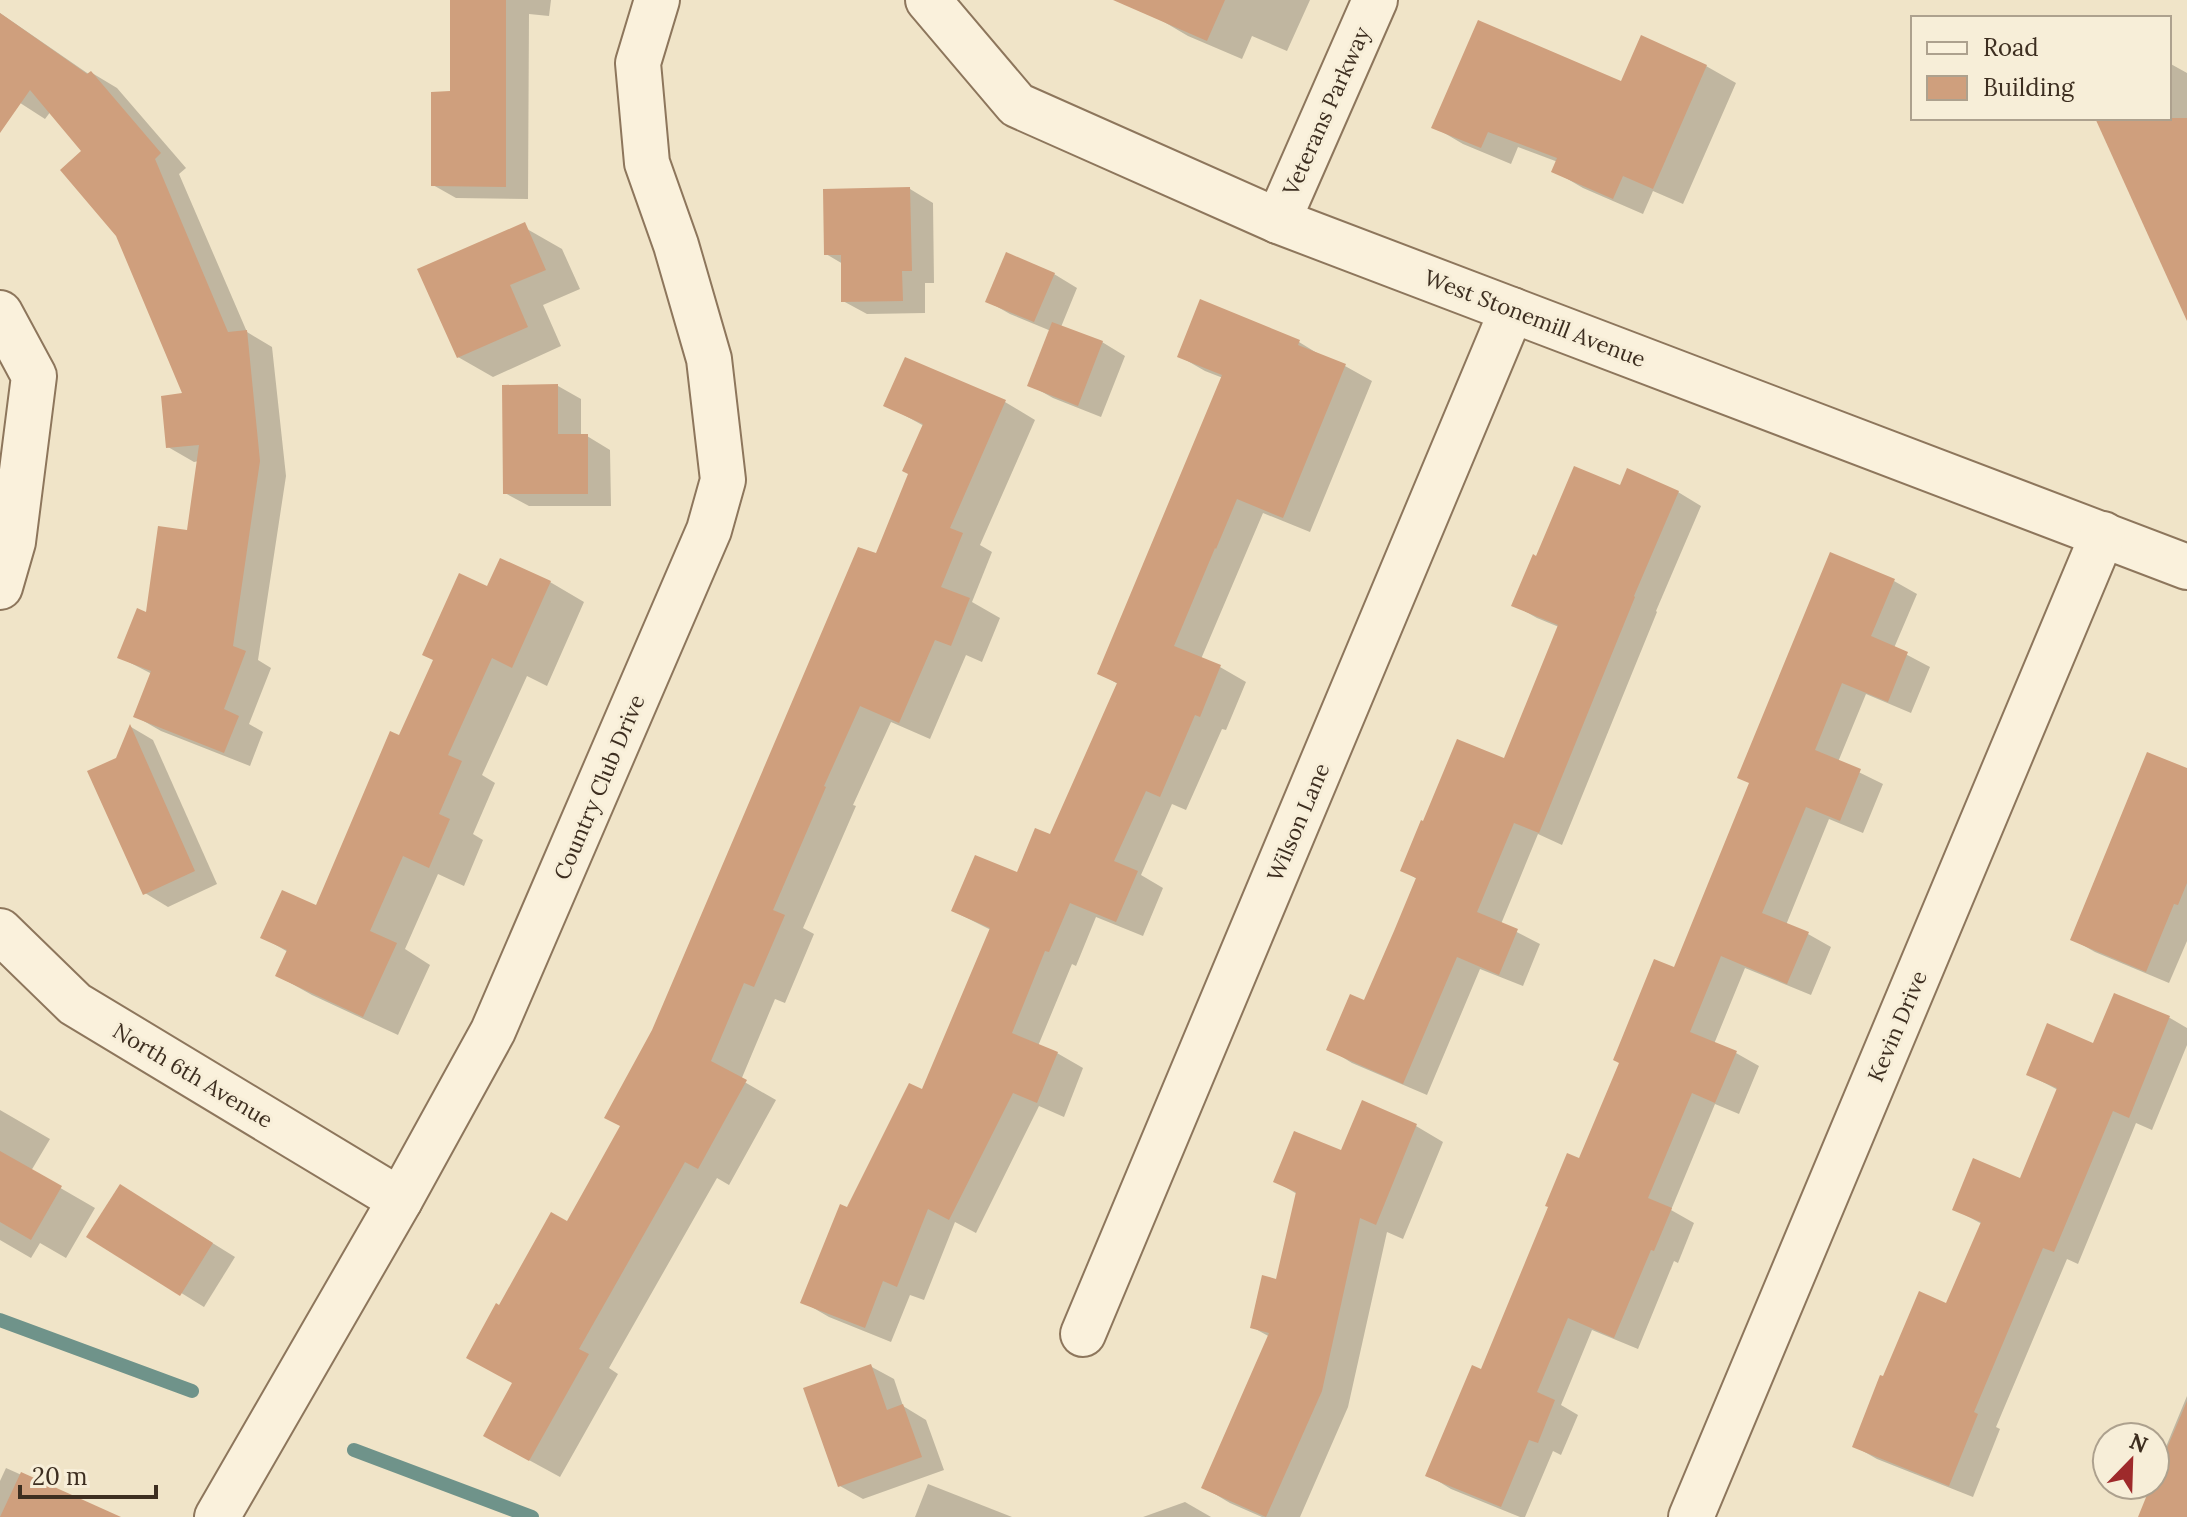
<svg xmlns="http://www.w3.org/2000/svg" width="2187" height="1517" font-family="Lora,serif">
  <rect width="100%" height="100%" fill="#f0e4c8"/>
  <g fill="#0003">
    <path d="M453 0H551L549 16 529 14 528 199 456 198 433 185 452 93Z"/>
    <path d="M1161 0H1310L1287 51 1252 36 1242 59 1188 36 1154 16Z"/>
    <path d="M0 13 90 75 92 73 117 88 186 168 179 174 247 332 272 347 286 476 258 660 271 668 249 724 263 732 250 766 161 731 135 716 152 674 119 657 148 614 189 532 199 461 194 462 168 447 185 395 84 151 51 111 45 119 0 90Z"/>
    <path d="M1642 38 1706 66 1736 83 1683 204 1653 191 1643 214 1583 188 1554 171 1558 162 1518 147 1511 164 1463 144 1434 127 1622 83Z"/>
    <path d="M2169 63 2187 73V317L2097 118H2169Z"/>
    <path d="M910 189 933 203 934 283H925V313L867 314 843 301V264L826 254Z"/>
    <path d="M527 229 562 249 580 289 543 305 561 346 493 377 458 357Z"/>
    <path d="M1054 274 1077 288 1061 327 1102 342 1125 356 1101 417 1053 398 1030 385 1051 331 1010 314 987 301Z"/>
    <path d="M1201 302 1299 342 1325 358 1345 366 1372 381 1310 532 1263 513 1201 659 1220 667 1246 682 1226 730 1222 729 1186 810 1172 804 1141 875 1163 888 1143 936 1096 917 1076 966 1072 964 1038 1046 1057 1053 1083 1068 1064 1117 1039 1106 976 1233 955 1222 924 1300 910 1295 891 1342 829 1317 803 1302 848 1209 923 1092 991 930 953 911 1018 875 1051 837 1118 684 1099 673 1223 378 1205 371 1179 356Z"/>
    <path d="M558 386 581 399V436H587L610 450 611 506H529L505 493Z"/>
    <path d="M1005 402 1035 420 980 545 992 552 972 602 1000 618 982 662 966 655 930 739 891 722 853 805 856 806 803 928 814 934 785 1003 775 999 741 1080 776 1100 729 1185 717 1178 609 1368 618 1374 560 1477 516 1453 514 1383 500 1307 567 1224 623 1126 654 1031 877 556 911 474 924 426 886 405Z"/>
    <path d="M1621 488 1678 492 1701 506 1656 611 1657 612 1562 845 1538 834 1501 924 1540 944 1523 986 1480 969 1427 1095 1352 1063 1329 1049 1365 1002 1417 879 1403 870 1505 761 1559 627 1537 618 1514 605 1537 558Z"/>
    <path d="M1894 581 1917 594 1894 648 1930 667 1911 713 1866 694 1838 762 1883 784 1863 833 1829 819 1786 925 1808 934 1831 947 1811 995 1745 968 1714 1044 1736 1053 1759 1066 1739 1114 1715 1104 1671 1210 1694 1223 1678 1263 1674 1261 1638 1349 1592 1330 1561 1405 1578 1415 1561 1455 1553 1451 1525 1517H1520L1451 1489 1428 1475 1482 1372 1580 1161 1675 970Z"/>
    <path d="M550 582 584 602 547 686 527 676 482 775 495 783 473 834 483 840 464 886 438 874 405 949 430 965 398 1035 312 995 278 976 288 952 262 937 317 908 400 737 488 589Z"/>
    <path d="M131 727 153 740 217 884 168 907 145 893 118 759Z"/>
    <path d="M2187 770V941L2169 983 2095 952 2072 939Z"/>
    <path d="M2115 996 2170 1018 2187 1028V1045L2152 1130 2136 1123 2078 1264 2067 1259 1996 1427 2000 1429 1973 1497 1877 1459 1854 1446 1884 1379 1947 1305 1982 1224 1954 1209 2021 1180 2058 1090 2028 1074 2095 1046Z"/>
    <path d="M1363 1103 1416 1126 1443 1142 1403 1239 1387 1232 1348 1407 1300 1517H1262L1230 1503 1203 1487 1270 1337 1252 1327 1278 1281 1297 1194 1275 1181 1342 1153Z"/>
    <path d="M0 1110 50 1139 31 1171 95 1208 66 1258 40 1243 31 1258 0 1240Z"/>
    <path d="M143 1200 235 1257 204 1307 89 1236Z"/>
    <path d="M870 1366 894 1379 903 1406 926 1420 944 1470 863 1499 840 1486Z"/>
    <path d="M2187 1396V1517H2140L2155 1485 2166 1456 2163 1454Z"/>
    <path d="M6 1468 64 1494 83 1517H0V1481Z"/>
    <path d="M928 1484 1012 1517H915Z"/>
    <path d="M1185 1502 1211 1517H1143Z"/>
  </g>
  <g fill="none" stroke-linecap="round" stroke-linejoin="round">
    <g stroke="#6f938a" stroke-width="14">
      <path d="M0 1320 192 1391"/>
      <path d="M354 1450 532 1517"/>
    </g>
  </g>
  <g fill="#cf9f7d">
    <path d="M450 0H506V187L431 186V92L450 91Z"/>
    <path d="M1113 0H1225L1207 41Z"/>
    <path d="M0 13 87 74 91 71 161 153 155 159 228 332 247 330 260 461 233 646 246 651 224 709 239 716 224 753 133 717 151 671 117 658 137 608 146 612 158 526 187 530 199 445 166 448 161 396 182 393 116 236 60 170 81 151 30 90 0 133Z"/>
    <path d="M1478 20 1621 81 1641 35 1707 65 1653 189 1623 176 1613 199 1551 172 1557 158 1488 132 1481 148 1431 128Z"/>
    <path d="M2095 118H2187V321Z"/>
    <path d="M910 187 912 271H902L903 301 841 302V255H824L823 189Z"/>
    <path d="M525 222 546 270 510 285 528 327 457 358 417 269Z"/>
    <path d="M1006 252 1055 273 1034 322 985 302Z"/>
    <path d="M1200 299 1300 340 1298 345 1346 364 1283 518 1237 499 1216 549 1215 548 1174 646 1221 665 1200 717 1195 715 1160 797 1146 791 1114 861 1138 871 1116 922 1070 903 1049 952 1045 951 1012 1033 1058 1052 1037 1103 1013 1093 949 1220 928 1209 897 1287 883 1281 865 1328 800 1303 840 1204 847 1207 909 1083 922 1089 990 928 951 911 975 855 1017 872 1035 828 1050 834 1117 683 1097 674 1222 375 1177 357Z"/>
    <path d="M1052 322 1103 341 1078 406 1027 386Z"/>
    <path d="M905 357 1006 400 950 528 963 533 941 587 970 598 951 646 935 640 899 723 860 706 824 786 826 787 773 910 785 915 754 987 744 983 711 1061 747 1080 698 1169 685 1162 579 1349 589 1354 529 1461 483 1436 512 1383 466 1358 496 1303 499 1305 551 1212 567 1221 620 1126 604 1118 652 1030 858 547 876 553 908 474 902 471 923 424 883 406Z"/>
    <path d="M558 384V434H588V494H503L502 385Z"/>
    <path d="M1574 466 1620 485 1627 468 1679 491 1634 596 1635 597 1539 833 1514 823 1477 912 1518 929 1499 975 1457 957 1403 1084 1326 1050 1350 994 1364 1000 1394 931 1416 878 1400 871 1421 820 1423 821 1457 739 1504 758 1558 625 1511 606 1533 554 1536 556Z"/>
    <path d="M1830 552 1895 579 1871 636 1908 652 1888 702 1842 683 1815 750 1861 769 1840 821 1806 807 1762 913 1809 932 1787 984 1721 956 1690 1032 1737 1051 1715 1103 1692 1093 1648 1198 1672 1208 1654 1251 1651 1250 1614 1338 1568 1318 1537 1392 1555 1400 1538 1443 1529 1440 1501 1507 1425 1476 1472 1365 1481 1369 1548 1207 1545 1206 1567 1153 1579 1158 1619 1063 1613 1060 1654 959 1674 967 1749 783 1737 778Z"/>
    <path d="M500 558 551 581 512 668 492 658 448 755 462 761 439 814 450 819 429 868 403 856 370 931 397 943 363 1017 275 976 287 950 260 938 282 890 316 905 390 731 399 735 433 660 422 655 459 573 487 586Z"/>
    <path d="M130 724 195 871 143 895 87 771 116 758Z"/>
    <path d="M2147 752 2187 768V883L2178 905 2174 904 2146 972 2070 940Z"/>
    <path d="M2114 993 2170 1016 2129 1118 2113 1111 2054 1252 2043 1248 1974 1412 1978 1414 1949 1486 1852 1447 1880 1375 1883 1376 1919 1291 1946 1303 1981 1222 1952 1210 1973 1158 2020 1178 2057 1088 2026 1075 2047 1023 2093 1043Z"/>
    <path d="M1362 1100 1417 1124 1376 1225 1360 1218 1322 1391 1266 1517 1201 1488 1269 1333 1250 1328 1262 1275 1276 1279 1296 1192 1273 1182 1294 1131 1341 1150Z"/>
    <path d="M0 1151 62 1186 31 1240 0 1222Z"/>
    <path d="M120 1184 213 1243 180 1296 86 1237Z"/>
    <path d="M871 1364 887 1410 903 1404 922 1457 838 1487 803 1388Z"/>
    <path d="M2187 1401V1517H2138L2151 1485H2155V1476Z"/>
    <path d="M21 1472 121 1517H0Z"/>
  </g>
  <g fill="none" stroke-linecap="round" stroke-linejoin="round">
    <g stroke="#8d765c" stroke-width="48">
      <g id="minor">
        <path d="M928 0 1017 105 1278 221 2187 567"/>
        <path d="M1278 221 1375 0"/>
        <path d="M0 313 34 376 13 542 0 587"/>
        <path d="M0 931 75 1004 400 1200"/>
        <path d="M1083 1334 1512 310"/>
        <path d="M217 1517 400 1200 493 1031 709 530 723 480 709 359 676 245 647 163 638 63 657 0"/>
        <path d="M1691 1517 2103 534"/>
      </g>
    </g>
    <use href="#minor" stroke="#faf1dc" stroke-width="44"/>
  </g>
  <g text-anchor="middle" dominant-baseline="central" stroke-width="6" stroke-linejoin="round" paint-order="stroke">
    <g font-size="22" fill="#3d2e20" stroke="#f7eed8">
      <text transform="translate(1326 111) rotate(-66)">Veterans Parkway</text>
      <text transform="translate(1535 318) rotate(21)">West Stonemill Avenue</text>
      <text transform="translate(599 787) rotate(-67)">Country Club Drive</text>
      <text transform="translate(1298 822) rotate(-67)">Wilson Lane</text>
      <text transform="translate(1897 1026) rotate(-67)">Kevin Drive</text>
      <text transform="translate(193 1075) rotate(31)">North 6th Avenue</text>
    </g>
  </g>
  <rect x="1911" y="16" width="260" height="104" fill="#f7eed8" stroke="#ada18e" stroke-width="2"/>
  <rect x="1927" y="42" width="40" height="12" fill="#faf1dc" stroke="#ada18e" stroke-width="2"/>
  <text x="1983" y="56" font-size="24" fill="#3d2e20">Road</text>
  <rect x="1927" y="76" width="40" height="24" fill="#cf9f7d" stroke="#ada18e" stroke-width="2"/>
  <text x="1983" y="96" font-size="24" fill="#3d2e20">Building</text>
  <g transform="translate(2131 1461) rotate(23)"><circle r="38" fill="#f7eed8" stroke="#ada18e" stroke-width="2"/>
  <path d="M0-6L14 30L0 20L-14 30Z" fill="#9e2a2b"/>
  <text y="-12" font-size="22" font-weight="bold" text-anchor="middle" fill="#3d2e20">N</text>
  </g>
  <path d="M20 1485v12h136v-12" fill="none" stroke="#3d2e20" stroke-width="4"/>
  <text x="32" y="1485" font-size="24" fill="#3d2e20" stroke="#f7eed8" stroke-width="6" paint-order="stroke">20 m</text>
</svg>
